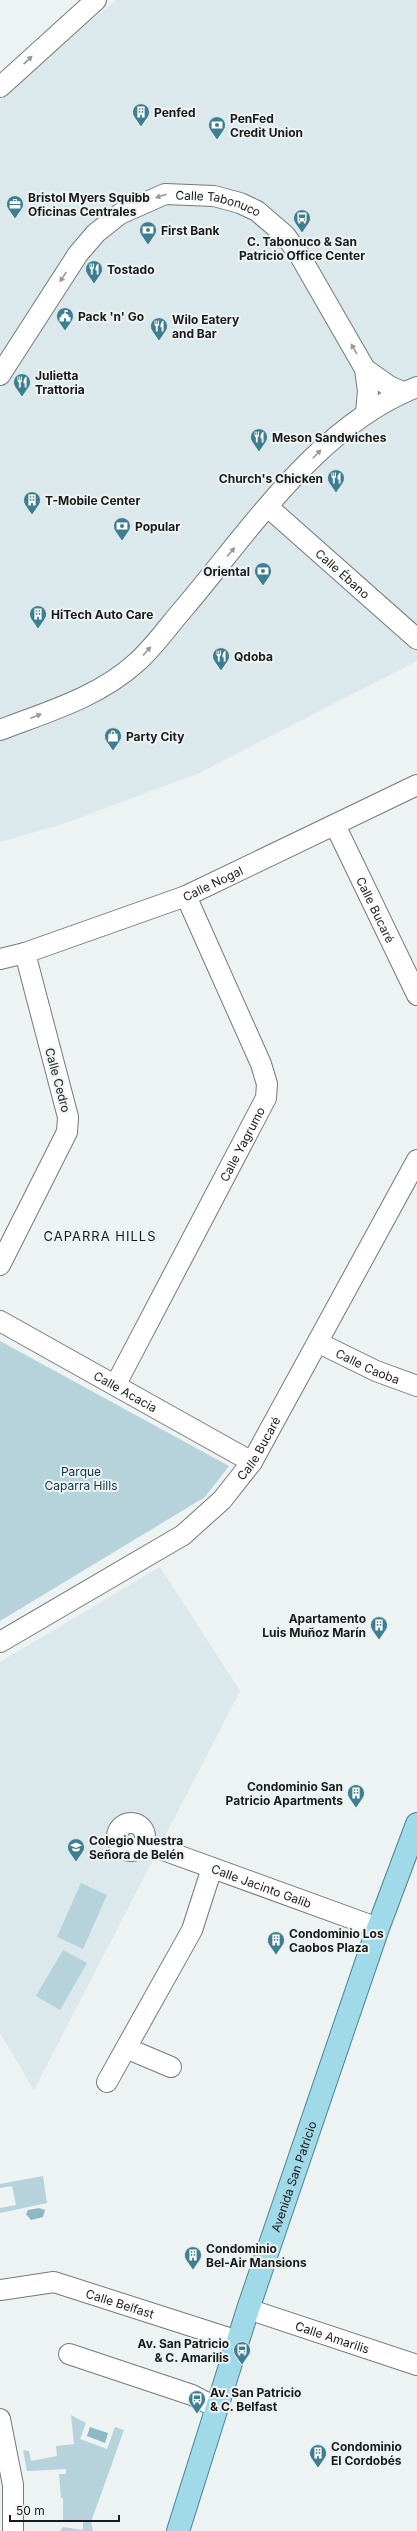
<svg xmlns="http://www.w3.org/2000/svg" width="417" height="2531" font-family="Inter,sans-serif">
  <rect width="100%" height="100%" fill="#edf2f3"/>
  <g fill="#dbe8ec">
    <path d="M117 0H417V661L197 774 60 825 0 842V100L77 31Z"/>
    <path d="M160 1567 240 1691 34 2090 0 2033V1662Z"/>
  </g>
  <g fill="#b6d2db">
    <path d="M0 1341 229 1466 205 1497 0 1621Z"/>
    <path d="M81 1883 107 1895 83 1949 57 1937Z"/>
    <path d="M63 1950 87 1963 60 2010 36 1996Z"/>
    <path d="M43 2176 47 2203 0 2213V2208L16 2205 12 2186 0 2188V2184Z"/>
    <path d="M71 2415 86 2423 80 2439 107 2449 115 2427 124 2430 91 2522 93 2531H60L63 2527 83 2530V2522L63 2521V2498H61L59 2474H66V2469L27 2471 23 2450 29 2451 31 2461 57 2456 56 2446 74 2444Z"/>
  </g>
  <g fill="#8fb8c5">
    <path d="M39 2208 45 2210 43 2217 31 2220 26 2214 28 2210Z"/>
    <path d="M90 2427 108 2433 105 2443 87 2436Z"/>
  </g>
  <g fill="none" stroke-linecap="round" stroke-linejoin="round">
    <g stroke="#75797a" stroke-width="22">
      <g id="minor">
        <path d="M0 87 96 0"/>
        <path d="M365 369 389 386 403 392"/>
        <path id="s1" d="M0 375 78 254 96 233 120 214 165 194 214 196 240 203 257 211 285 235 300 256 365 369 368 391 366 413"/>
        <path id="s2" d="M268 507 417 639"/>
        <path d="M0 730C47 712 99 697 137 662 155 646 169 625 185 607 251 529 319 425 417 387"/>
        <path id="s3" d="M335 825 417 995"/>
        <path id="s4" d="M0 959 25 953 186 896 417 785"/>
        <path d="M0 1265 67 1132 68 1117 25 953"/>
        <path id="s5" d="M0 1321 252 1462"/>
        <path id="s6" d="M319 1343 376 1371 417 1386"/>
        <path id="s7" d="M116 1384 266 1098 267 1084 261 1064 186 896"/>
        <path id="s8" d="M0 1642 183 1535 222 1500 252 1462 417 1160"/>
        <circle cx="131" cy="1837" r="14"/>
        <path id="s9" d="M144 1843 378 1928"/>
        <path d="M126 2048 171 2067"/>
        <path d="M107 2082 192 1930 212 1868"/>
        <path id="s10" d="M0 2290 54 2282 238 2341"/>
        <path id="s11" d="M248 2309 417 2365"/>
        <path d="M69 2354 192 2395 217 2408"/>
        <path d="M0 2419 13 2485V2531"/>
      </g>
    </g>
    <g stroke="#488696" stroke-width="24">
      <g id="major">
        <path id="s12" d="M178 2531 248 2309 378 1928 417 1824"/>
      </g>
    </g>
    <use href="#minor" stroke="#fff" stroke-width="20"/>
    <use href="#major" stroke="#a0d9e8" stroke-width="22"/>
  </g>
  <defs><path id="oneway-solid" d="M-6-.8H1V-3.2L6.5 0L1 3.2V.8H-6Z"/></defs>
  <g fill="#989898">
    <use href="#oneway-solid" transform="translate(28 60) rotate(-43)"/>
    <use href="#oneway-solid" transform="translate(161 196) rotate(163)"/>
    <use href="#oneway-solid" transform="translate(63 277) rotate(123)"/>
    <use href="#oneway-solid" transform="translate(354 349) rotate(-120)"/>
    <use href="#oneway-solid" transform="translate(317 454) rotate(-46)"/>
    <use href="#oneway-solid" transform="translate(231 552) rotate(-50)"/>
    <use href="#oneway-solid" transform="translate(147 651) rotate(-48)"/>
    <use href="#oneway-solid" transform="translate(36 716) rotate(-21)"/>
  </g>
  <defs>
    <g id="building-pin" transform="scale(0.9)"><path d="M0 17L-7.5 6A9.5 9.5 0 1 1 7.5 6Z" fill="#3d7e90" stroke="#edf2f3"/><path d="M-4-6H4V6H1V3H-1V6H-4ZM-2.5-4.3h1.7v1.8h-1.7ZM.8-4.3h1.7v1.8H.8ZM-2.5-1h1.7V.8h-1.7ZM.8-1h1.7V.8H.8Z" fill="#fff"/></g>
    <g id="bank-pin" transform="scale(0.9)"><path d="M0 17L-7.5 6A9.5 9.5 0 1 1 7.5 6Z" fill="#3d7e90" stroke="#edf2f3"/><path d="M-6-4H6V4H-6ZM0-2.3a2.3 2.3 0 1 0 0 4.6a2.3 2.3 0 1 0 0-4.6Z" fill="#fff"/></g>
    <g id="office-pin" transform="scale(0.9)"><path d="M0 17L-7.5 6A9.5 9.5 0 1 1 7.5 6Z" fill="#3d7e90" stroke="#edf2f3"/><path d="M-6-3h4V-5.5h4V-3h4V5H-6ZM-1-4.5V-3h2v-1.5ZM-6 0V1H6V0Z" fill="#fff"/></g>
    <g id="bus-pin" transform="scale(0.9)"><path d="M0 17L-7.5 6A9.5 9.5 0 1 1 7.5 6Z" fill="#3d7e90" stroke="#edf2f3"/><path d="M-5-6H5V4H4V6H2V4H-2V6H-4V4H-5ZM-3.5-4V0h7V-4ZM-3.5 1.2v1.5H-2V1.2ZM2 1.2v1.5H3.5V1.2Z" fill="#fff"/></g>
    <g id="restaurant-pin" transform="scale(0.9)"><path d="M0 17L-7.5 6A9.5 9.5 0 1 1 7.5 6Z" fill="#3d7e90" stroke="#edf2f3"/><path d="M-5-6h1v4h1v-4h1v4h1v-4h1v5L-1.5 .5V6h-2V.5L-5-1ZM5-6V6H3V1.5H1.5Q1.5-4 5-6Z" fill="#fff"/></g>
    <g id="civic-pin" transform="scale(0.9)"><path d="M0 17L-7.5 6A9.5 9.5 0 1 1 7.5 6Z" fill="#3d7e90" stroke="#edf2f3"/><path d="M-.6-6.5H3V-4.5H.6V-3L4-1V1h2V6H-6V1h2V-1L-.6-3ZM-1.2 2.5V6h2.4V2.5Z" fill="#fff"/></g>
    <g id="shop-pin" transform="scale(0.9)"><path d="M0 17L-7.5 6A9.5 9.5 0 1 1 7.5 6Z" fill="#3d7e90" stroke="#edf2f3"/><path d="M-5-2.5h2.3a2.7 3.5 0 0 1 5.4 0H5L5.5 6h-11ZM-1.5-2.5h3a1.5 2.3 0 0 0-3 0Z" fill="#fff"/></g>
    <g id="school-pin" transform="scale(0.9)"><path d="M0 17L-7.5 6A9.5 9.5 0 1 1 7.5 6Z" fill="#3d7e90" stroke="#edf2f3"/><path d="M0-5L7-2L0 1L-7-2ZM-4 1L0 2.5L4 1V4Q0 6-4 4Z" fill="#fff"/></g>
  </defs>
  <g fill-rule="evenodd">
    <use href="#building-pin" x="141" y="112"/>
    <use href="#bank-pin" x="217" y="125"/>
    <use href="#office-pin" x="15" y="204"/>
    <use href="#bus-pin" x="302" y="218"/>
    <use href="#bank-pin" x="148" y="230"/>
    <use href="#restaurant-pin" x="94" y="269"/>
    <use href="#civic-pin" x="65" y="316"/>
    <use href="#restaurant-pin" x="159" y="326"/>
    <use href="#restaurant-pin" x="22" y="382"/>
    <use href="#restaurant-pin" x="259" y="437"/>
    <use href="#restaurant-pin" x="336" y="478"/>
    <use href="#building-pin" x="32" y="500"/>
    <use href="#bank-pin" x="122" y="526"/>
    <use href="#bank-pin" x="263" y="571"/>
    <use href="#building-pin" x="38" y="614"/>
    <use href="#restaurant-pin" x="221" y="656"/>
    <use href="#shop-pin" x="113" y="736"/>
    <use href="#building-pin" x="379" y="1625"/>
    <use href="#building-pin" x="356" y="1793"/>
    <use href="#school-pin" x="76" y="1847"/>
    <use href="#building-pin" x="276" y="1940"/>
    <use href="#building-pin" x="193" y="2255"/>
    <use href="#bus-pin" x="242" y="2350"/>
    <use href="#bus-pin" x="197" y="2399"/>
    <use href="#building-pin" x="318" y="2453"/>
  </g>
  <g text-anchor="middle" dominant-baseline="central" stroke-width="4" stroke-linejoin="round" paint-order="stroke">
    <g font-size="12" font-weight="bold" fill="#191b1b" stroke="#edf2f3" text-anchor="start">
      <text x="154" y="112">Penfed</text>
      <text x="230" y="118">PenFed<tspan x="230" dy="14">Credit Union</tspan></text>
      <text x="28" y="197">Bristol Myers Squibb<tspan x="28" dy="14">Oficinas Centrales</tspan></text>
      <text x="161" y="230">First Bank</text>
      <text x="302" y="241" text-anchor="middle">C. Tabonuco &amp; San<tspan x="302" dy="14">Patricio Office Center</tspan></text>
      <text x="107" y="269">Tostado</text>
      <text x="78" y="316">Pack 'n' Go</text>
      <text x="172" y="319">Wilo Eatery<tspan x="172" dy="14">and Bar</tspan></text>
      <text x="35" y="375">Julietta<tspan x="35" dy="14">Trattoria</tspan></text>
      <text x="272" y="437">Meson Sandwiches</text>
      <text x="323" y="478" text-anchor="end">Church's Chicken</text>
      <text x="45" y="500">T-Mobile Center</text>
      <text x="135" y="526">Popular</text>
      <text x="250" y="571" text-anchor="end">Oriental</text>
      <text x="51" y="614">HiTech Auto Care</text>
      <text x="234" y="656">Qdoba</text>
      <text x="126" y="736">Party City</text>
      <text x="366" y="1618" text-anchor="end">Apartamento<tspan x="366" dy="14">Luis Muñoz Marín</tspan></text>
      <text x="343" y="1786" text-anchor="end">Condominio San<tspan x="343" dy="14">Patricio Apartments</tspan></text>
      <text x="89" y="1840">Colegio Nuestra<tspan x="89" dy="14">Señora de Belén</tspan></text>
      <text x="289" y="1933">Condominio Los<tspan x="289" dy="14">Caobos Plaza</tspan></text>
      <text x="206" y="2248">Condominio<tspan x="206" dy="14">Bel-Air Mansions</tspan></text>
      <text x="229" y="2343" text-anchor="end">Av. San Patricio<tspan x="229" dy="14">&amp; C. Amarilis</tspan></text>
      <text x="210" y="2392">Av. San Patricio<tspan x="210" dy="14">&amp; C. Belfast</tspan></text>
      <text x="331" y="2446">Condominio<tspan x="331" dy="14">El Cordobés</tspan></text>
    </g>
    <g font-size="12" fill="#191b1b" stroke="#edf2f3">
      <text stroke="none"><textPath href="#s1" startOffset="306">Calle Tabonuco</textPath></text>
      <text stroke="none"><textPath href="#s2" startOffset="100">Calle Ébano</textPath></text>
      <text stroke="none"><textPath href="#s4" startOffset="226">Calle Nogal</textPath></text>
      <text stroke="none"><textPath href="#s3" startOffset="94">Calle Bucaré</textPath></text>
      <text transform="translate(58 1080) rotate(75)">Calle Cedro</text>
      <text stroke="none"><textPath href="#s7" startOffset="271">Calle Yagrumo</textPath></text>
      <text stroke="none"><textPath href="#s6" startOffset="54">Calle Caoba</textPath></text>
      <text stroke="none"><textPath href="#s5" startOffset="144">Calle Acacia</textPath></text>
      <text stroke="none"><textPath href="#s8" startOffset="328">Calle Bucaré</textPath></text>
      <text stroke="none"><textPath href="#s9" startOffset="125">Calle Jacinto Galib</textPath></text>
      <text stroke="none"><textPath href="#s12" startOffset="373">Avenida San Patricio</textPath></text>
      <text stroke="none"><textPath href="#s10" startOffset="124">Calle Belfast</textPath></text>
      <text stroke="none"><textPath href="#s11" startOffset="89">Calle Amarilis</textPath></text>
    </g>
    <g font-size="12" fill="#103741" stroke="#edf2f3">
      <text x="81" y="1471">Parque<tspan x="81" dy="14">Caparra Hills</tspan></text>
    </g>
    <g font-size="13" letter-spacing="1" fill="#191b1b" stroke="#edf2f3">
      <text x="100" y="1236">CAPARRA HILLS</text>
    </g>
  </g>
  <path d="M10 2515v6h109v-6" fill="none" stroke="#191b1b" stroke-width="2"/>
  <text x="16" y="2515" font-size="12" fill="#191b1b" stroke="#edf2f3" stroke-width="3" paint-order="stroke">50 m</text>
</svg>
